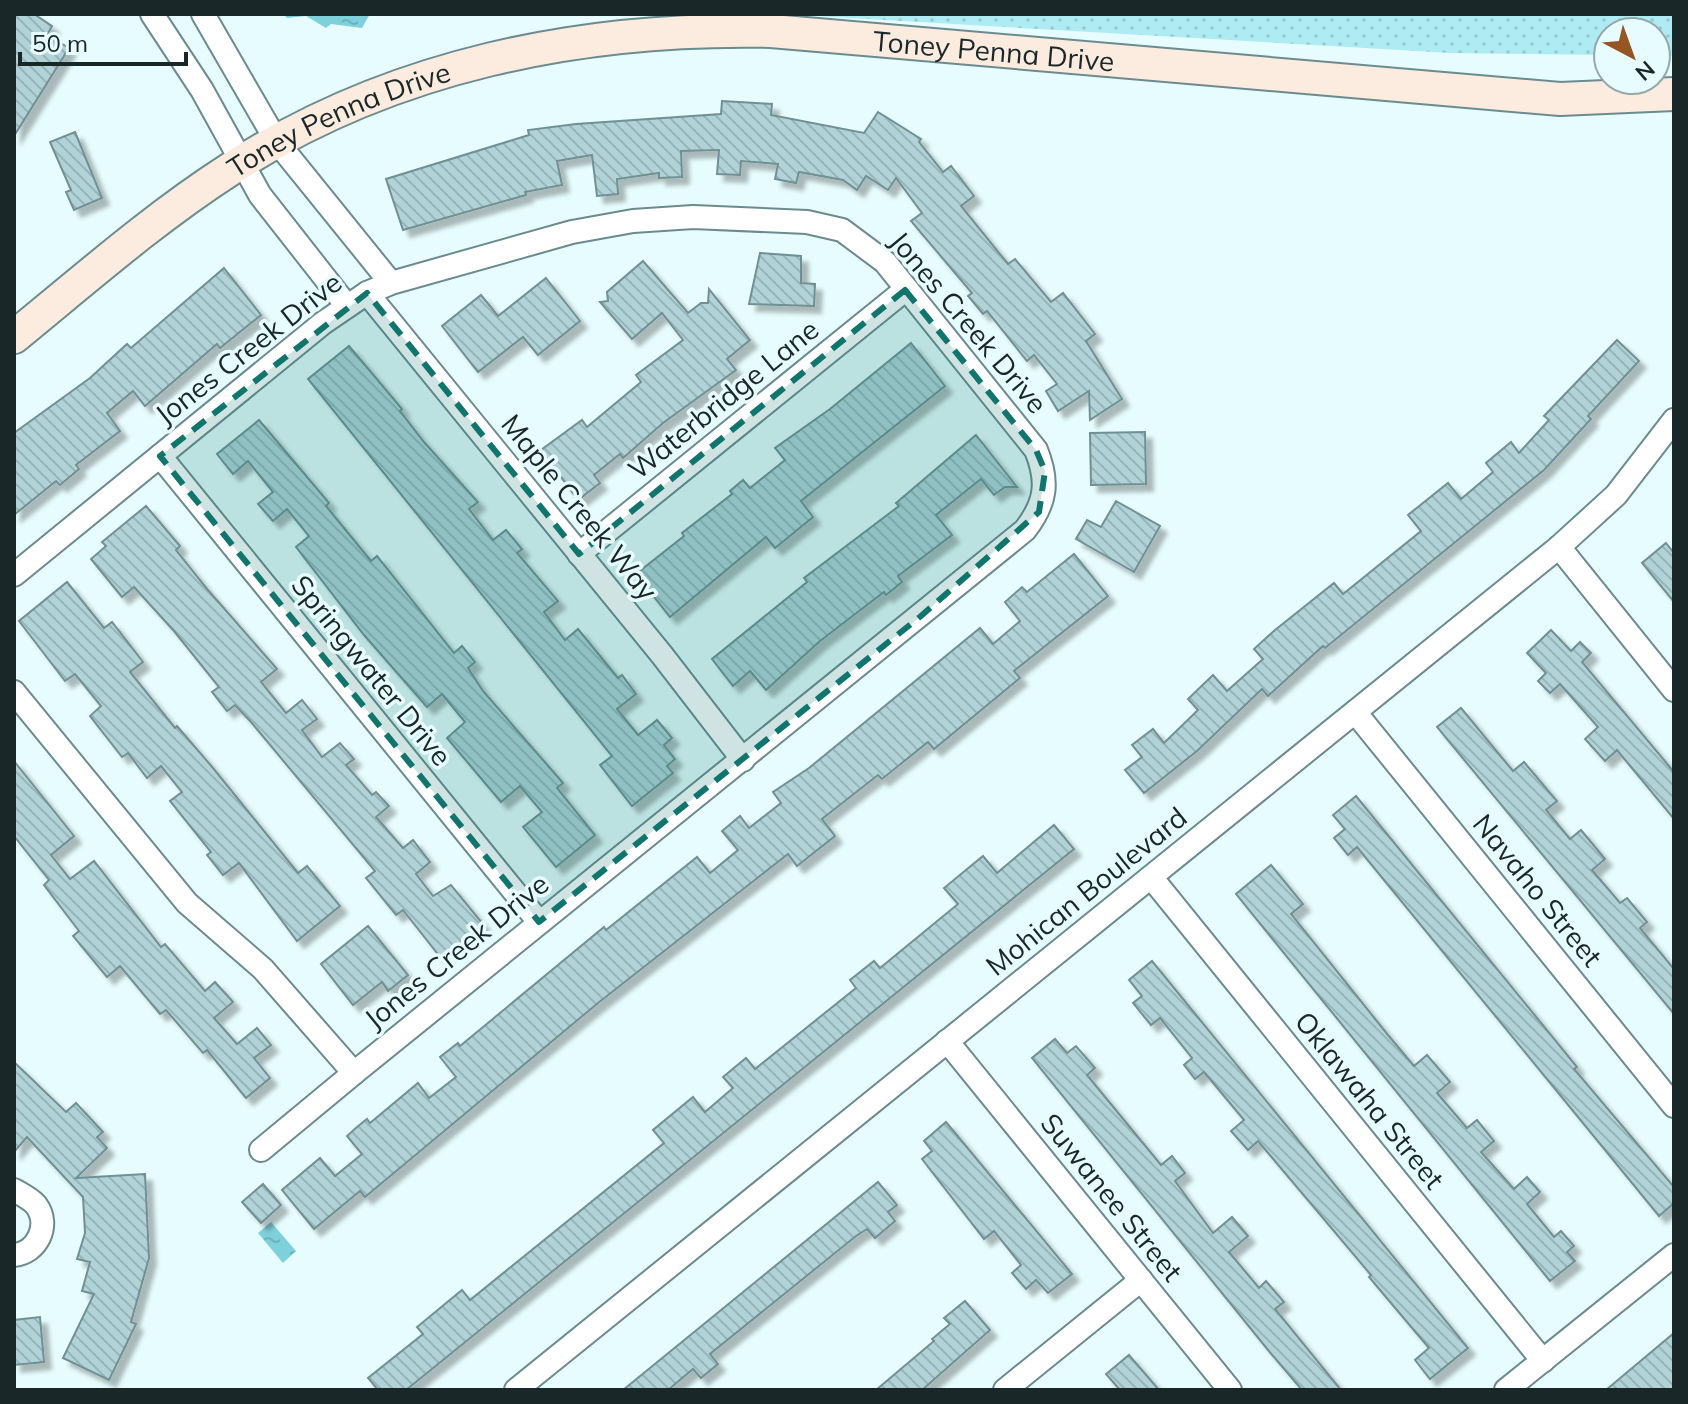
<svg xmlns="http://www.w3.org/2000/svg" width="1688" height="1404" font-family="Mulish,sans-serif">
  <defs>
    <pattern id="grass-dots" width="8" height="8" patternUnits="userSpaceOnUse" patternTransform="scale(2)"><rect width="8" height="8" fill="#afebf3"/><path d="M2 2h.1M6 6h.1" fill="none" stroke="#96cad0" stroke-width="1.8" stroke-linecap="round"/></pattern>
    <pattern id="water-ripples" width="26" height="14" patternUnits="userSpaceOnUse" patternTransform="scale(2)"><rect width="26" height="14" fill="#7ed0da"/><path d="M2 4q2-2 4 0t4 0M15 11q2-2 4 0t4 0" fill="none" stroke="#6cb3bb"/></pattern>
    <pattern id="building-back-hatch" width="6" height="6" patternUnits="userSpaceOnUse" patternTransform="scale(2)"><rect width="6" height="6" fill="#b1d3d8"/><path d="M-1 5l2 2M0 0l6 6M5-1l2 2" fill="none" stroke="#98b5b9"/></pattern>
    <filter id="shadow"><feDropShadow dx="7" dy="7" stdDeviation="2" flood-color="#0004"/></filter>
  </defs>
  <rect width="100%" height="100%" fill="#e7fcfe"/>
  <path fill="url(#grass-dots)" d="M782 14H1674V56L1656 55V32H1608V55L1451 53Z"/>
  <g fill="url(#water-ripples)">
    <path d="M283 14H370L362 28 331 24 326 28 306 16 287 18Z"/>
    <path d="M271 1222 296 1251 283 1263 258 1233Z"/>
  </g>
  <g fill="url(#building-back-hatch)" stroke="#709094" stroke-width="2" filter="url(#shadow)">
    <path d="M14 14H34L52 26 47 35 69 48 14 136Z"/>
    <path d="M722 101 772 104 771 115 864 133 878 112 921 139 919 142 943 172 951 166 974 196 961 206 1008 264 1015 259 1051 302 1063 293 1095 334 1086 341 1122 399 1090 420 1089 391 1058 411 1046 391 1057 384 1034 355 1027 361 987 311 983 314 968 296 972 293 911 221 922 213 896 178 888 190 866 176 857 190 843 180 799 172 796 183 775 179 778 164 741 161 740 175 717 174 719 150 681 151 682 177 659 178V173L617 179 618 194 597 196 592 155 557 161 562 185 525 192 526 195 403 230 386 179 529 135 528 130 576 124 721 114Z"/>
    <path d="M75 132 102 198 74 210 66 192 71 190 50 142Z"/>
    <path d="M760 253 801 256V283L815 284 814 306 749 304Z"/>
    <path d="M643 261 688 313 701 303H708L709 289 750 340 727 359 736 370 663 423 623 458 620 454 594 475 600 483 578 500 541 450 582 420 587 427 641 382 636 375 683 340 662 313 632 339 600 302 608 301 607 292Z"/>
    <path d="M224 268 261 315 220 348 217 344 145 406 133 391 107 413 120 431 76 465 79 469 60 485 56 481 14 515V433L90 378 127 344 131 348Z"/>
    <path d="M546 278 580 321 538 355 523 337 478 372 442 326 481 295 498 316Z"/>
    <path d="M1617 340 1639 361 1588 416 1591 419 1544 470 1325 648 1323 646 1268 696 1262 689 1197 751 1144 793 1125 770 1142 757 1132 745 1153 729 1164 743 1198 710 1188 699 1213 675 1227 691 1263 659 1254 649 1275 630 1334 583 1343 594 1421 531 1408 515 1448 483 1461 499 1493 472 1486 463 1511 442 1519 453 1549 420 1544 416Z"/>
    <path d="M911 343 945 386 801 501 813 517 775 548 766 537 670 617 636 574 684 536 682 533 732 494 730 491 743 480 750 488 785 460 775 448 830 409Z"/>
    <path d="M349 346 402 409 400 411 424 442 478 502 469 509 493 540 506 530 522 549 517 553 558 601 544 612 565 640 578 629 618 678 622 675 636 694 617 709 638 735 657 720 672 738 664 745 675 759 667 766 673 773 632 806 600 765 612 756 308 379Z"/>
    <path d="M259 420 329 503 326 506 371 561 377 556 454 653 462 646 475 662 468 668 483 691 563 783 557 788 595 835 556 867 523 827 542 812 520 786 501 802 447 738 465 722 442 694 427 707 364 635 296 547 309 536 287 509 273 521 258 504 273 492 248 461 233 474 217 454Z"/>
    <path d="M1145 432 1146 484 1091 485 1090 433Z"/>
    <path d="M976 435 1017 487H1005L994 495 981 479 936 515 952 535 898 576 902 582 886 595 884 592 820 641 766 690 750 671 733 686 712 659 807 582 804 578 899 506 896 503Z"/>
    <path d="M1116 501 1160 526 1134 572 1076 539 1087 520 1101 527Z"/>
    <path d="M146 506 180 546 176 550 208 590 277 669 261 682 286 713 302 700 317 719 302 730 322 757 340 743 354 759 346 765 372 795 376 792 389 806 376 817 403 848 413 840 430 862 416 874 433 896 451 885 483 924 441 958 403 910 396 915 366 878 375 871 251 722 235 705 227 711 212 692 219 687 174 631 134 587 122 597 91 559 106 546 102 542Z"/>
    <path d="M1666 543 1674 553V602L1642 563Z"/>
    <path d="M1074 554 1108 596 1014 671 1020 678 934 749 928 742 882 779 878 775 822 819 835 836 797 866 788 854 598 1003 365 1197 360 1191 314 1229 282 1190 320 1158 335 1176 362 1154 347 1136 357 1127 367 1119 370 1123 418 1083 429 1098 456 1077 440 1057 458 1043 460 1046 604 927 606 930 697 857 710 873 738 850 722 831 740 816 749 828 781 803 773 792 809 768 980 628 993 644 1020 621 1005 602 1022 587 1027 592Z"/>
    <path d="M67 582 104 628 112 622 143 662 130 672 175 728 177 726 213 768 298 873 307 866 340 906 297 941 239 863 223 875 207 855 211 852 170 801 182 792 161 766 147 778 128 753 122 757 90 716 101 706 75 674 65 681 19 621Z"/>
    <path d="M1551 630 1571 651 1580 642 1591 653 1582 662 1674 772V819L1617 750 1605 761 1585 739 1598 727 1560 684 1550 693 1538 681 1546 673 1527 653Z"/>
    <path d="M1461 708 1513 771 1524 762 1557 801 1546 810 1570 839 1581 830 1605 859 1592 870 1620 903 1627 898 1647 922 1640 928 1674 969V1014L1437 727Z"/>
    <path d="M14 761 74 836 51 855 70 879 94 861 161 947 165 944 205 991 215 982 233 1002 214 1018 237 1044 257 1028 271 1045 254 1058 270 1078 246 1098 207 1050 203 1053 166 1010 160 1014 120 966 107 977 73 936 79 931 44 885 49 880 14 836Z"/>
    <path d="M1356 796 1577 1067 1574 1069 1674 1187V1203L1659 1216 1357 847 1348 855 1334 838 1345 829 1333 815Z"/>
    <path d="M1054 825 1074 849 406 1390H378L368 1378 423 1334 417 1327 462 1290 470 1300 664 1143 653 1130 693 1097 705 1112 733 1088 723 1077 746 1058 755 1069 856 988 850 980 874 961 880 968 958 904 944 888 983 856 997 873Z"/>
    <path d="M1271 865 1303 904 1291 914 1388 1035 1414 1066 1427 1055 1450 1082 1437 1093 1467 1128 1477 1120 1494 1141 1481 1152 1514 1189 1527 1177 1540 1192 1527 1204 1554 1237 1561 1231 1574 1246 1567 1252 1575 1261 1550 1281 1236 894Z"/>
    <path d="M368 926 408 975 388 991 382 982 353 1005 321 964Z"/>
    <path d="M1152 961 1468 1348 1430 1379 1415 1360 1429 1348 1369 1277 1371 1275 1258 1141 1248 1150 1231 1131 1244 1120 1204 1072 1195 1079 1184 1065 1192 1058 1160 1018 1151 1025 1133 1003 1142 996 1129 980Z"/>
    <path d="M1055 1039 1067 1053 1076 1046 1095 1068 1087 1075 1161 1165 1172 1156 1185 1173 1175 1181 1213 1233 1232 1217 1248 1236 1229 1252 1259 1288 1266 1281 1284 1302 1275 1309 1341 1390H1302L1268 1350 1032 1058Z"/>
    <path d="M14 1062 66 1112 76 1103 103 1132 97 1137 107 1148 76 1178 145 1174 149 1258 131 1322 136 1324 109 1380 63 1358 94 1294 82 1291 90 1262 77 1259 85 1233 83 1197 27 1137 14 1152Z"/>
    <path d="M946 1122 1072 1274 1048 1293 1036 1280 1026 1289 1012 1273 1021 1265 994 1231 984 1239 922 1159 932 1151 924 1141Z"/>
    <path d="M878 1182 897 1205 888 1212 895 1221 875 1238 867 1229 856 1236 710 1354 718 1364 701 1378 693 1369 668 1390H623Z"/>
    <path d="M263 1184 281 1205 261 1223 242 1202Z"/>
    <path d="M965 1301 990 1330 922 1390H876L934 1341 932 1339 950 1324 944 1318Z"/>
    <path d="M40 1317 44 1362 14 1365V1320Z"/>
    <path d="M1674 1333V1390H1606L1625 1374Z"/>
    <path d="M1129 1355 1159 1390H1120L1106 1374Z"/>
  </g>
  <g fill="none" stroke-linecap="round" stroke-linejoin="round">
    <g stroke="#6b8b8f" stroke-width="26">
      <g id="street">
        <path d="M152 14 202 90 260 195 347 306"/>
        <path d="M203 14 277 142 391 283"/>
        <path d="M367 293 662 655 743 760"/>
        <path d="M160 456 539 922"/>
        <path d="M1559 547 1674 690"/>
        <path d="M579 554 905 290"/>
        <path d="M14 575 323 323 367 293 391 283 572 232 633 221 693 217 807 222 842 230 885 262 1036 450C1049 482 1046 503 1025 530L354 1073 263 969 187 903 14 692"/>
        <path d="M1355 712 1674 1106"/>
        <path d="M1151 877 1543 1361"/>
        <path d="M947 1041 1230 1390"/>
        <path d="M261 1150 354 1073"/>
        <path d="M14 1190C21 1194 31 1199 36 1205 51 1225 37 1253 14 1255"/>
        <path d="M516 1390 1559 547 1616 495 1674 420"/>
        <path d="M1005 1390 1141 1280"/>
        <path d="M1506 1390 1674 1255"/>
      </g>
    </g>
    <g stroke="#6b8b8f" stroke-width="36">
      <g id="secondary">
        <path id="s1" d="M14 337C84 280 153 219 229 170 390 65 581 27 771 31L1560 99 1674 94"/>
      </g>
    </g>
    <use href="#street" stroke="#fff" stroke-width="22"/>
    <use href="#secondary" stroke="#fcebdf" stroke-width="32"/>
  </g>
  <path fill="#0f766e" fill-opacity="0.2" stroke="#0f766e" stroke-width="6" stroke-dasharray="16 10" stroke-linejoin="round" d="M905 290 1036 450 1045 471 1039 512 921 616 539 922 160 456 367 293 579 554Z"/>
  <g text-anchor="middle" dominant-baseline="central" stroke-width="7" stroke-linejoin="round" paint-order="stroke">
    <g font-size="28" fill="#1a2729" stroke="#e7fcfe">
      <text stroke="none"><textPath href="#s1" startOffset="1064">Toney Penna Drive</textPath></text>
      <text stroke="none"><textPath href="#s1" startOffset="394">Toney Penna Drive</textPath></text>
      <text transform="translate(969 322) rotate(50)">Jones Creek Drive</text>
      <text transform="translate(248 348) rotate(-38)">Jones Creek Drive</text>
      <text transform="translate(723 399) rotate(-39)">Waterbridge Lane</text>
      <text transform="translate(580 507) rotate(51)">Maple Creek Way</text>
      <text transform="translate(372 670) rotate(51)">Springwater Drive</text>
      <text transform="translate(1538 890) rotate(51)">Navaho Street</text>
      <text transform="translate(1086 891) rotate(-39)">Mohican Boulevard</text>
      <text transform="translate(456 951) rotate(-39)">Jones Creek Drive</text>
      <text transform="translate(1370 1100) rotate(51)">Oklawaha Street</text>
      <text transform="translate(1112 1197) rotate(51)">Suwanee Street</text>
    </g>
  </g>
  <rect width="1688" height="1404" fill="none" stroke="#1a2729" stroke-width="32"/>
  <g transform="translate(1632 56) rotate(139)"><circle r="38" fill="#e7fcfe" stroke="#95a7a9" stroke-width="2"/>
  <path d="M0-6L14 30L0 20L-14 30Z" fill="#965621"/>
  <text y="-12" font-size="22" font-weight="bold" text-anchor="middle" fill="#1a2729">N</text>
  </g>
  <path d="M20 52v12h166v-12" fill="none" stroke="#1a2729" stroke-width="4"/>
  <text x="32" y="52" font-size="24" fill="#1a2729" stroke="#e7fcfe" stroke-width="6" paint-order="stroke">50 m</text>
</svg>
